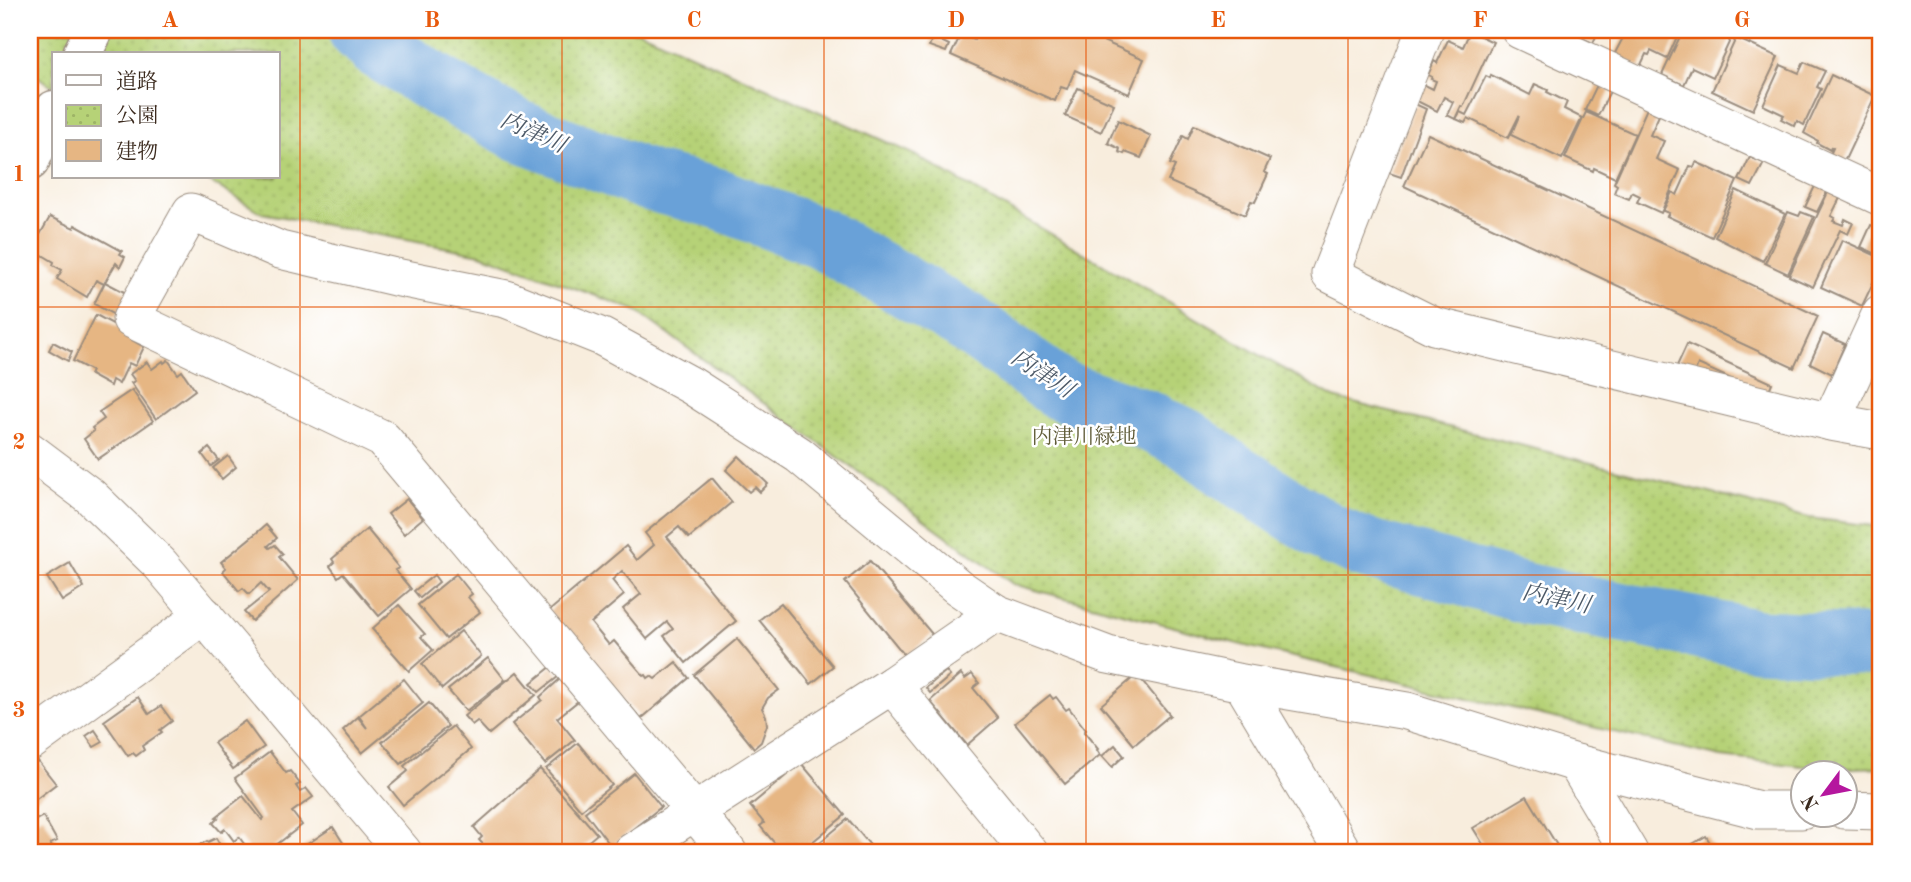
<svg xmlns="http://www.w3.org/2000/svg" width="1911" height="882" font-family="'Old Standard TT','Noto Serif JP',serif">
  <defs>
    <pattern id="park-dots" width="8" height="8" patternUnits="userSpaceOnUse" patternTransform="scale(1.75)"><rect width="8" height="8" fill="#b6d277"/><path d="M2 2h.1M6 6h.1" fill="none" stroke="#9db466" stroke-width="1.8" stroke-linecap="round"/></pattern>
  </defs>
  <rect width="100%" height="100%" fill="#fff"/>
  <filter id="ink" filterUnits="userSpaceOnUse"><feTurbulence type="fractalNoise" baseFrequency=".0143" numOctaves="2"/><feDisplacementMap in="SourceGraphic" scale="14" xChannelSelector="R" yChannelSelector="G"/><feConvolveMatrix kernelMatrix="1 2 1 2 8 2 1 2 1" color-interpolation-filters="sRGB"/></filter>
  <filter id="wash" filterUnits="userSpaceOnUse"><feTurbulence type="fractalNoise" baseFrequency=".00686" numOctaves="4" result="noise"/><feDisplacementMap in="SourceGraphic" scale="28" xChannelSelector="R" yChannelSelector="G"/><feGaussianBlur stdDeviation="1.57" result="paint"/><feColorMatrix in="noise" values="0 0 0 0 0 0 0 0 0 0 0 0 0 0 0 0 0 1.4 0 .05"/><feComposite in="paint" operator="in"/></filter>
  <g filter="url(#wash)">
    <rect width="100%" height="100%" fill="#f8eddd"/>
    <path fill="url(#park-dots)" stroke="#787e4a" stroke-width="2" d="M30 30H637L913 154 1334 398 1809 518 1881 527V767L1830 769 1721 757 1242 645 1013 584 635 310 481 254 262 213 202 177H278V54H54V87L30 72Z"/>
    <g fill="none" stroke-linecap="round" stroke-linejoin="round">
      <path stroke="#69a1d8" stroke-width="61" d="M358 30 376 47 442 88 520 131 650 181 713 197 822 239 963 320 1060 390 1153 423 1186 439 1229 470 1299 515 1334 536 1361 547 1528 594 1758 640 1881 646"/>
    </g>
    <g id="blocks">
      <g fill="#e6b683">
        <path d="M970 30H1078L1144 59 1129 94 1075 70 1067 89 1061 87 1055 101 951 55 961 34 974 40 977 33Z"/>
        <path d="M1570 30H1599L1593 43 1569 32Z"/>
        <path d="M1627 30H1680L1667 59 1651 51 1649 55 1646 54 1640 67 1614 55Z"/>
        <path d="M1683 30H1719L1732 36 1713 77 1692 67 1684 85 1662 75Z"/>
        <path d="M1470 31 1493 42 1463 107 1461 106 1455 119 1447 115 1453 102 1444 97 1437 111 1413 99 1421 83 1433 89 1436 81 1431 79 1432 77 1428 75 1434 61 1437 63 1448 40 1463 47Z"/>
        <path d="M933 37 949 45 946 52 929 46Z"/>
        <path d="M1736 38 1778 57 1753 110 1712 91Z"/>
        <path d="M1804 62 1825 71 1817 87 1821 89 1804 125 1797 121 1795 126 1781 119 1784 115 1763 105 1781 65 1799 73Z"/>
        <path d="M1491 75 1530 95 1535 84 1548 90 1547 92 1567 102 1564 109 1582 118 1562 159 1511 135 1519 116 1508 138 1468 118 1465 123 1456 119 1460 112 1466 115 1486 76 1490 78Z"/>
        <path d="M1831 75 1875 96 1844 162 1830 155 1833 148 1831 147 1830 150 1817 143 1818 141 1804 133Z"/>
        <path d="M1597 85 1610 91 1598 116 1585 110Z"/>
        <path d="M1078 88 1114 104 1101 132 1065 116Z"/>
        <path d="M1415 104 1426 109 1401 177 1389 173Z"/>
        <path d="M1648 106 1661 111 1650 135 1664 141 1656 159 1680 170 1661 213 1637 202 1640 196 1632 192 1629 199 1614 193 1617 185 1614 183Z"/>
        <path d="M1586 112 1635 134 1615 178 1594 168 1593 171 1565 158Z"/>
        <path d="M1118 120 1151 136 1141 158 1125 152 1124 154 1119 152 1120 149 1108 143Z"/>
        <path d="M1194 125 1270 159 1264 172 1268 174 1255 202 1251 201 1245 215 1168 181 1175 166 1170 164 1183 136 1188 139Z"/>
        <path d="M1428 134 1818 316 1794 368 1404 186Z"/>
        <path d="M1750 157 1764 163 1752 186 1739 180Z"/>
        <path d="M1696 162 1737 181 1712 237 1667 216 1669 213 1663 211 1672 192 1677 195 1690 166 1694 167Z"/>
        <path d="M1816 184 1828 190 1817 212 1805 207Z"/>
        <path d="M1736 190 1785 214 1763 261 1715 237Z"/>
        <path d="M1829 190 1841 196 1831 216 1835 218 1833 221 1843 225 1845 219 1853 223 1848 234 1840 230 1813 287 1789 276Z"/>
        <path d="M1788 212 1799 216 1801 212 1814 217 1788 274 1765 263Z"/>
        <path d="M50 217 74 228 75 225 122 251 120 254 125 257 120 267 116 263 105 282 128 294 116 316 94 304 104 284 96 280 87 297 57 279 62 270 53 265 54 262 39 253 38 257 30 252Z"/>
        <path d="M1871 225 1881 230V256L1861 247Z"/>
        <path d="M1842 240 1881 258 1878 264 1881 266 1862 306 1821 287Z"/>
        <path d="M96 315 124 330 121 334 144 347 135 366 129 363 119 384 112 380 110 386 90 375 92 371 73 361Z"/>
        <path d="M1823 334 1845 344 1832 374 1810 363Z"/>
        <path d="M53 342 72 352 68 361 49 350Z"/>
        <path d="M1687 344 1772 383 1767 395 1698 364 1693 376 1676 368Z"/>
        <path d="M168 360 178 374 182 371 195 390 156 419 131 383 135 381 130 374 147 362 152 369 163 361 164 363Z"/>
        <path d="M132 390 153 421 98 459 84 439 94 431 92 428 104 419 99 412Z"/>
        <path d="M209 448 219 460 211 466 202 454Z"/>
        <path d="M228 456 236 467 222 479 213 468Z"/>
        <path d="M739 456 768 484 760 492 755 487 749 492 726 470Z"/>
        <path d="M712 478 732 502 689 538 679 527 667 537 736 621 686 663 664 636 673 629 667 622 647 639 623 609 641 594 622 571 612 580 624 595 591 623 609 645 614 641 644 676 646 675 648 678 651 676 655 679 676 662 689 678 641 719 549 611 626 546 637 560 654 545 645 533Z"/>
        <path d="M407 499 423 518 404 534 388 514Z"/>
        <path d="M266 525 277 538 268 546 270 548 275 545 283 554 279 557 298 580 252 621 244 612 269 592 261 583 249 594 243 588 239 591 223 571 226 568 221 562Z"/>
        <path d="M367 529 399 568 395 570 411 589 379 616 343 573 338 577 330 566 334 562 332 559Z"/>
        <path d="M870 561 932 634 906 657 845 582Z"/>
        <path d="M70 563 84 587 62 601 47 577Z"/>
        <path d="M456 574 472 594 468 597 480 612 446 639 418 605Z"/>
        <path d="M434 575 439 582 420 598 414 591Z"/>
        <path d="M781 603 833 666 811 684 759 620Z"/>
        <path d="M399 605 425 634 421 637 433 650 409 671 372 629Z"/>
        <path d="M461 631 481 656 442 689 422 664Z"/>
        <path d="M737 639 779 690 768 698 762 708 766 716 767 725 761 742 754 748 694 675Z"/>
        <path d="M488 658 505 680 466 711 448 690Z"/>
        <path d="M552 666 559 676 539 692 531 683Z"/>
        <path d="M946 671 950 676 930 693 926 688Z"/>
        <path d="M517 672 536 695 489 734 477 721 472 725 464 716Z"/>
        <path d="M961 674 965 679 972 674 979 683 973 688 998 718 967 745 930 701Z"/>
        <path d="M1134 677 1137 680 1140 678 1170 715 1134 745 1101 705Z"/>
        <path d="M404 679 423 703 362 753 343 730 358 717 367 728 359 716Z"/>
        <path d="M560 679 578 701 557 718 575 740 545 764 512 724 542 700 540 697Z"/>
        <path d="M1050 695 1053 699 1056 697 1066 710 1069 708 1086 730 1084 732 1098 749 1097 750 1100 755 1065 784 1015 723Z"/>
        <path d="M138 697 149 714 161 706 172 721 160 730 162 732 142 746 144 750 136 756 133 753 128 756 104 721Z"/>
        <path d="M429 703 448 726 401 764 382 742Z"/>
        <path d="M245 721 264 747 233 769 214 743Z"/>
        <path d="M453 726 471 749 403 805 389 787 408 771 404 766Z"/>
        <path d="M95 730 103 742 94 747 86 736Z"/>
        <path d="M578 743 612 785 581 810 546 769Z"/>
        <path d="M1115 745 1124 756 1112 767 1102 756Z"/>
        <path d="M270 752 286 773 290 771 300 784 296 786 300 792 306 788 313 797 292 812 302 825 267 852H250L239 837 234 841 225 829 221 832 213 823 218 818 216 817 243 796 262 820 264 818 235 778Z"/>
        <path d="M38 761 56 784 31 803 30 767Z"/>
        <path d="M801 763 845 815 800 852H782L760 826 764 823 750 806Z"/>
        <path d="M540 769 597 834 576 852H490L479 840 482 837 474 827Z"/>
        <path d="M634 773 661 807 611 846 585 812Z"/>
        <path d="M1527 796 1561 852H1488L1473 828Z"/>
        <path d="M43 816 57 841 50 844 55 852H30V823Z"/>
        <path d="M848 819 876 852H808Z"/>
        <path d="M333 827 349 852H299L304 849 303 847Z"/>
        <path d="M1706 836 1714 849 1709 852H1679Z"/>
        <path d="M216 838 224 852H188L207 841 208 842Z"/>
      </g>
    </g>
  </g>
  <g filter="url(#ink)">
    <use href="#blocks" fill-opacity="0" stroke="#9a8c7e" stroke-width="2"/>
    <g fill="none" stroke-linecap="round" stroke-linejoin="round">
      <g stroke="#9a8c7e" stroke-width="39">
        <g id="minor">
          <path d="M1425 30 1330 274 1434 326 1831 422 1881 431"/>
          <path d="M1520 30 1881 197"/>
          <path d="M1831 422 1881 313"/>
          <path d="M30 451 90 496 160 564 403 852"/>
          <path d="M1242 683 1343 852"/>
          <path d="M892 685 1029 852"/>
          <path d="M30 742 204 615"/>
          <path d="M1576 763 1629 852"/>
          <path d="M1844 810 1881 811"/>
          <path d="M632 852 892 685 996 613"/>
          <path d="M728 852 383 439 131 319 191 212 280 250 395 277 506 299 602 337 692 386 799 455 958 587 996 613 1108 655 1242 683 1407 711 1576 763 1759 810H1802"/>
        </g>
      </g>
      <g stroke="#9a8c7e" stroke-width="41">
        <g id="tertiary">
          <path d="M82 54 94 30"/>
          <path d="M30 161 54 110"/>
        </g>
      </g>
      <use href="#minor" stroke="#fff" stroke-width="37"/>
      <use href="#tertiary" stroke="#fff" stroke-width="38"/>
    </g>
  </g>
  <path fill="none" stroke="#e8590c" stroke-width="2" stroke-opacity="0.55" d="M300 30V852M562 30V852M824 30V852M1086 30V852M1348 30V852M1610 30V852M30 307H1881M30 575H1881"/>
  <g text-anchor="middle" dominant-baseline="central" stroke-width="5" stroke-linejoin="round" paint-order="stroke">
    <g font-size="21" fill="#605c39" stroke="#fff">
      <text x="1084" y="437">内津川緑地</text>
    </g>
    <g font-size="23" font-style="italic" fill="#4d5a68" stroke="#fff">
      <text transform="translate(533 133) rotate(24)">内津川</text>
      <text transform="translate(1042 374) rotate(33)">内津川</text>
      <text transform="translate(1556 599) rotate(12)">内津川</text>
    </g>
  </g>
  <rect width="1911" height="882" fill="none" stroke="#fff" stroke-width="77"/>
  <rect x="52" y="52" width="228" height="126" fill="#ffffff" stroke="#b1aaa5" stroke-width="2"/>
  <rect x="66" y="75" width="35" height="10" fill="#ffffff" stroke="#b1aaa5" stroke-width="2"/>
  <text x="116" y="88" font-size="21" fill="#3b2a1e">道路</text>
  <rect x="66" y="105" width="35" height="21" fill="url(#park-dots)" stroke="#b1aaa5" stroke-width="2"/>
  <text x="116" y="122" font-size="21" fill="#3b2a1e">公園</text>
  <rect x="66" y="140" width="35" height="21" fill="#e6b683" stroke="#b1aaa5" stroke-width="2"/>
  <text x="116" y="158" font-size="21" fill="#3b2a1e">建物</text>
  <g transform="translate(1824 794) rotate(238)"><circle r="33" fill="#ffffff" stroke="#b1aaa5" stroke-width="2"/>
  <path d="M0-5L12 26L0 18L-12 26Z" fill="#b5179e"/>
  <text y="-10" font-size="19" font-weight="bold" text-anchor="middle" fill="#3b2a1e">N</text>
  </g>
  <rect x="38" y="38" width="1834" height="806" fill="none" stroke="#e8590c" stroke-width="2.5"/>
  <g font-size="23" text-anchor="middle" font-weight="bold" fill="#e8590c">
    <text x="170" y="27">A</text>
    <text x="432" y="27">B</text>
    <text x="694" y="27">C</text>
    <text x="956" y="27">D</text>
    <text x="1218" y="27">E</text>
    <text x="1480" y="27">F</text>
    <text x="1742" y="27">G</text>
    <text x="19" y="181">1</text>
    <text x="19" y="449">2</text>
    <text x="19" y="717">3</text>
  </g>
</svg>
